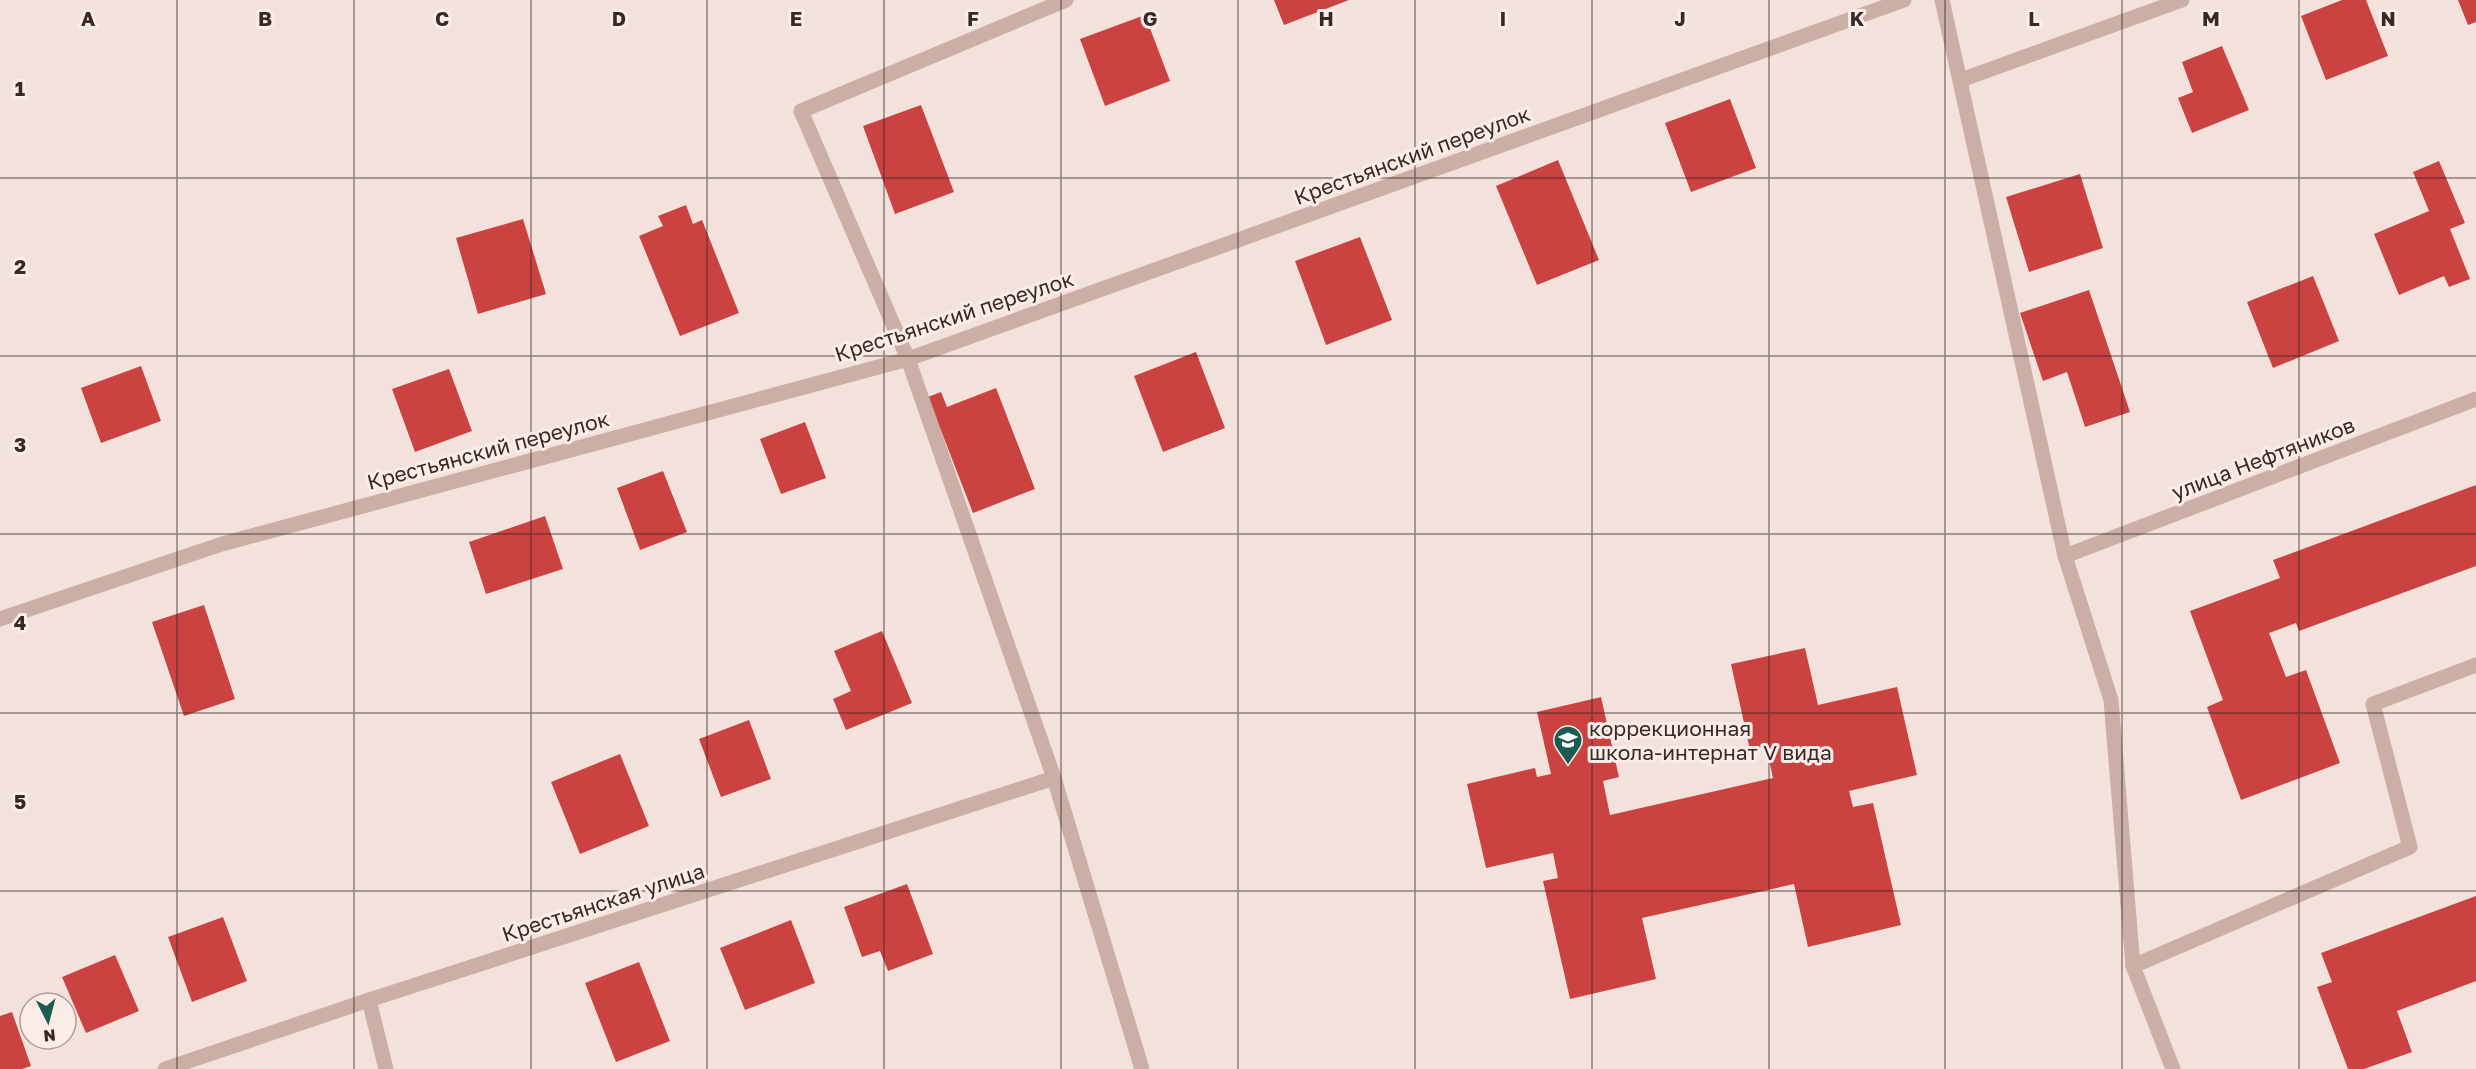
<svg xmlns="http://www.w3.org/2000/svg" width="2476" height="1069" font-family="'Golos Text',sans-serif">
  <rect width="100%" height="100%" fill="#f3e2db"/>
  <g fill="#cb4341">
    <path d="M1274 0H1349L1284 25Z"/>
    <path d="M2342 0H2366L2388 56 2326 80 2301 16Z"/>
    <path d="M2458 0H2476V22L2468 25Z"/>
    <path d="M1145 15 1170 81 1105 106 1080 39Z"/>
    <path d="M2222 46 2249 110 2192 133 2178 98 2193 92 2182 62Z"/>
    <path d="M1730 99 1756 168 1691 192 1665 123Z"/>
    <path d="M921 105 954 192 895 214 863 126Z"/>
    <path d="M1558 160 1599 260 1537 285 1496 186Z"/>
    <path d="M2439 161 2465 223 2450 229 2470 279 2449 287 2444 276 2399 295 2374 234 2429 211 2413 172Z"/>
    <path d="M2080 174 2103 248 2029 272 2006 197Z"/>
    <path d="M686 205 693 224 702 220 739 313 680 336 639 236 663 226 658 216Z"/>
    <path d="M523 219 546 294 478 314 456 238Z"/>
    <path d="M1360 237 1392 320 1326 345 1295 261Z"/>
    <path d="M2313 276 2339 341 2273 368 2247 302Z"/>
    <path d="M2089 290 2130 412 2085 427 2067 372 2043 381 2020 313Z"/>
    <path d="M1196 352 1225 428 1163 452 1134 376Z"/>
    <path d="M141 366 161 421 101 443 81 388Z"/>
    <path d="M449 369 472 431 415 452 392 389Z"/>
    <path d="M996 388 1035 489 973 513 928 397 941 392 947 407Z"/>
    <path d="M805 422 826 478 781 494 760 439Z"/>
    <path d="M663 471 687 532 640 550 617 488Z"/>
    <path d="M2476 485V566L2299 631 2296 623 2269 633 2286 677 2306 670 2340 763 2241 800 2207 707 2223 700 2190 611 2280 578 2273 560Z"/>
    <path d="M545 516 563 569 486 594 469 542Z"/>
    <path d="M204 605 235 699 184 716 152 622Z"/>
    <path d="M882 631 912 703 846 730 833 699 851 691 834 651Z"/>
    <path d="M1805 648 1818 705 1897 687 1917 775 1849 791 1853 807 1873 803 1901 925 1808 947 1794 884 1642 918 1656 979 1570 999 1543 881 1558 878 1553 853 1486 868 1467 784 1535 768 1537 777 1551 774 1537 712 1601 697 1619 777 1603 781 1610 815 1773 778 1766 746 1750 750 1731 664Z"/>
    <path d="M749 720 771 779 721 797 699 739Z"/>
    <path d="M620 754 649 826 580 854 551 782Z"/>
    <path d="M907 884 933 954 888 971 880 951 862 957 844 907Z"/>
    <path d="M2476 896V981L2397 1011 2412 1052 2364 1069H2348L2317 987 2332 982 2321 953Z"/>
    <path d="M223 917 247 981 192 1002 168 937Z"/>
    <path d="M791 920 815 983 745 1010 720 948Z"/>
    <path d="M115 955 139 1011 86 1033 62 977Z"/>
    <path d="M639 962 670 1041 616 1062 585 983Z"/>
    <path d="M12 1012 31 1066 22 1069H0V1016Z"/>
  </g>
  <g fill="none" stroke-linecap="round" stroke-linejoin="round">
    <g stroke="#cbafa6" stroke-width="15">
      <path d="M2133 966 2410 847 2373 704 2476 665"/>
      <path d="M369 1000 386 1069"/>
    </g>
    <g stroke="#cbafa6" stroke-width="15">
      <path d="M1066 0 801 111 908 359 1054 778 1142 1069"/>
      <path d="M1942 0 2065 556 2111 700 2133 966 2173 1069"/>
      <path d="M1961 80 2182 0"/>
      <path d="M2065 556 2476 399"/>
      <path d="M0 619 222 544 908 359 1904 0"/>
      <path d="M165 1069 369 1000 1054 778"/>
    </g>
  </g>
  <path fill="none" stroke="#372927" stroke-width="1.5" stroke-opacity="0.55" d="M177 0V1069M354 0V1069M531 0V1069M707 0V1069M884 0V1069M1061 0V1069M1238 0V1069M1415 0V1069M1592 0V1069M1769 0V1069M1945 0V1069M2122 0V1069M2299 0V1069M0 178H2476M0 356H2476M0 534H2476M0 713H2476M0 891H2476"/>
  <defs>
    <g id="school-pin" transform="scale(1.5)"><path d="M0 17L-7.5 6A9.5 9.5 0 1 1 7.5 6Z" fill="#1b5b50" stroke="#faede8"/><path d="M0-5L7-2L0 1L-7-2ZM-4 1L0 2.5L4 1V4Q0 6-4 4Z" fill="#fff"/></g>
  </defs>
  <g fill-rule="evenodd">
    <use href="#school-pin" x="1568" y="740"/>
  </g>
  <g text-anchor="middle" dominant-baseline="central" stroke-width="6" stroke-linejoin="round" paint-order="stroke">
    <g font-size="21" fill="#372927" stroke="#faede8">
      <text transform="translate(1412 155) rotate(-20)">Крестьянский переулок</text>
      <text transform="translate(954 316) rotate(-18)">Крестьянский переулок</text>
      <text transform="translate(488 450) rotate(-15)">Крестьянский переулок</text>
      <text transform="translate(2263 458) rotate(-21)">улица Нефтяников</text>
      <text transform="translate(603 902) rotate(-18)">Крестьянская улица</text>
    </g>
    <g font-size="21" fill="#372927" stroke="#faede8" text-anchor="start">
      <text x="1589" y="728">коррекционная<tspan x="1589" dy="24">школа-интернат V вида</tspan></text>
    </g>
  </g>
  <g font-size="20" text-anchor="middle" font-weight="bold" fill="#372927" stroke="#faede8" stroke-width="6" stroke-linejoin="round" paint-order="stroke">
    <text x="88" y="26">A</text>
    <text x="265" y="26">B</text>
    <text x="442" y="26">C</text>
    <text x="619" y="26">D</text>
    <text x="796" y="26">E</text>
    <text x="973" y="26">F</text>
    <text x="1150" y="26">G</text>
    <text x="1326" y="26">H</text>
    <text x="1503" y="26">I</text>
    <text x="1680" y="26">J</text>
    <text x="1857" y="26">K</text>
    <text x="2034" y="26">L</text>
    <text x="2211" y="26">M</text>
    <text x="2388" y="26">N</text>
    <text x="20" y="96">1</text>
    <text x="20" y="274">2</text>
    <text x="20" y="452">3</text>
    <text x="20" y="630">4</text>
    <text x="20" y="809">5</text>
  </g>
  <g transform="translate(48 1021) rotate(174)"><circle r="28" fill="#faede8" stroke="#ac9f9b" stroke-width="1.5"/>
  <path d="M0-4.5L10 22L0 15L-10 22Z" fill="#1b5b50"/>
  <text y="-9" font-size="16" font-weight="bold" text-anchor="middle" fill="#372927">N</text>
  </g>
</svg>
